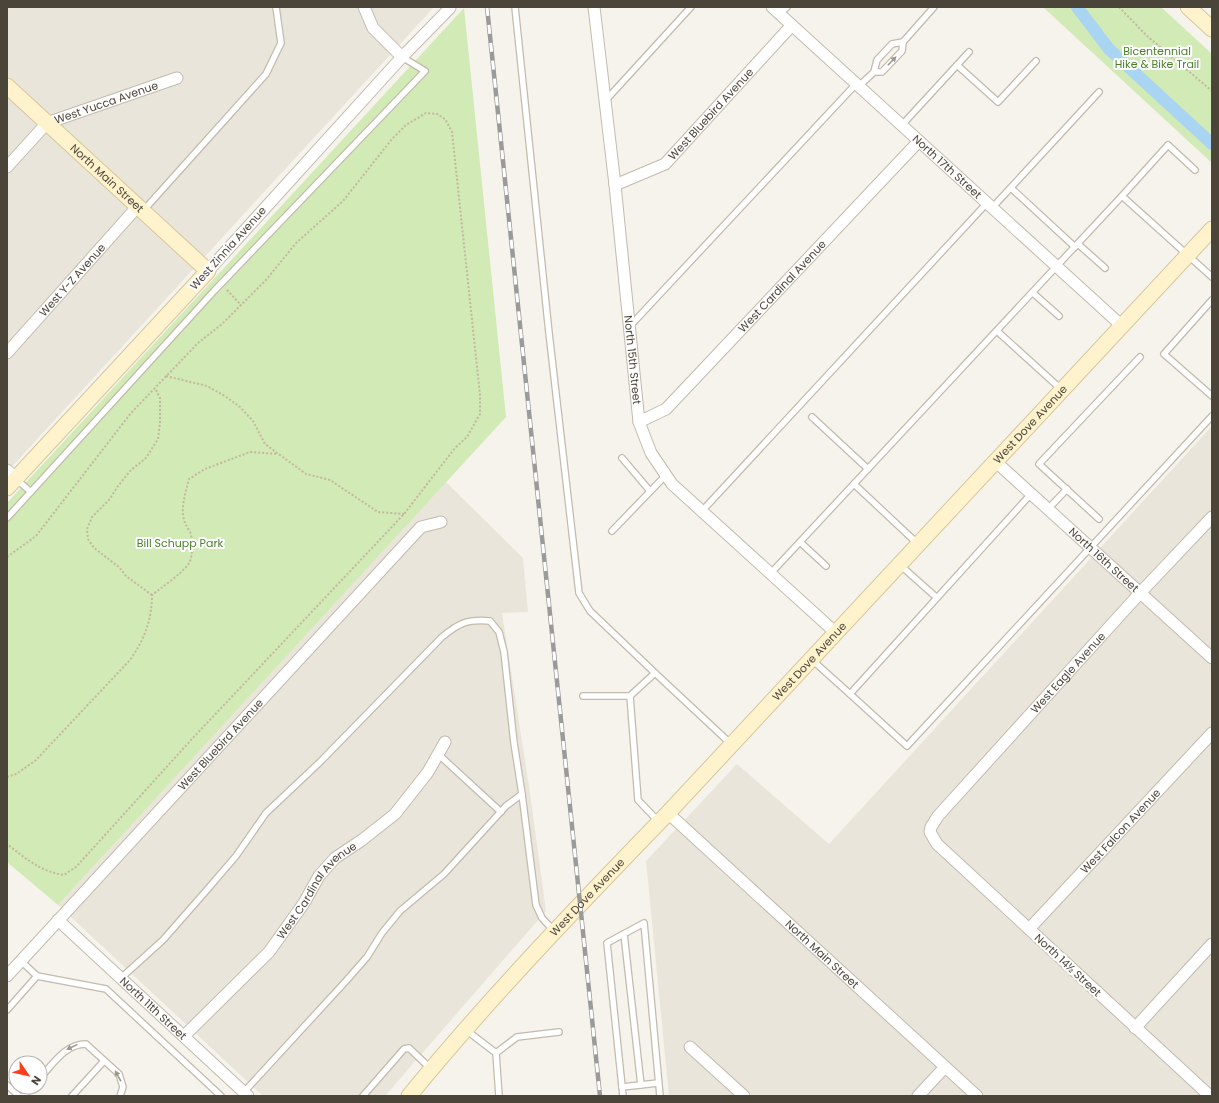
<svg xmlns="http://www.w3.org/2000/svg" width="1219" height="1103" font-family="Poppins,sans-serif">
  <rect width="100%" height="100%" fill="#f6f3ec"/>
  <g fill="#eae5da">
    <path d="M7 7H434L7 472Z"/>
    <path d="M1212 426V1096H669L646 861 737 764 829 844Z"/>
    <path d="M446 482 523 558 528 612 502 613 530 793 546 911 385 1096H263L58 905Z"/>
  </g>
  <g fill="#d2eab5">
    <path d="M1043 7H1161L1212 54V163Z"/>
    <path d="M464 8 506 417 58 905 7 862V503Z"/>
  </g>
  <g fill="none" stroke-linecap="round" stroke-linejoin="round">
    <path stroke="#a9d4f2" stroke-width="12" d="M1077 7 1109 49 1212 144"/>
    <g stroke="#c2bbae" stroke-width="8">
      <g id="lane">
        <path d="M515 7 549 333 579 593 590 611 655 673"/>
        <path d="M780 14 787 7"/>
        <path d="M957 65 998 102 1036 61"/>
        <path d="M874 72H882L902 51 903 42 934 7"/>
        <path d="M859 86 874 72 877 60 892 44 903 42"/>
        <path d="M606 100 691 7"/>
        <path d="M902 125 969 52"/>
        <path d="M1011 188 1075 247"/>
        <path d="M1122 196 1168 145 1195 170"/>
        <path d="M992 208 1099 92"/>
        <path d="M143 211 266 74 281 43 276 7"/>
        <path d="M1078 244 1105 268"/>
        <path d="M1033 293 1059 316"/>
        <path d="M1212 300 1164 354 1212 396"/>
        <path d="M630 326 856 84"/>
        <path d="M997 331 1062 390"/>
        <path d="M812 417 868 469"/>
        <path d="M622 458 650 491"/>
        <path d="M16 479 31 492"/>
        <path d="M854 484 918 544"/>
        <path d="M1048 509 1067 489"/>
        <path d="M702 511 987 203"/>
        <path d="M7 518 214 291 425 71 402 57"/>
        <path d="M1099 519 1039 464 1140 357"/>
        <path d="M612 531 666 475"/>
        <path d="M800 542 826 566"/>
        <path d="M900 565 936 597"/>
        <path d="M771 573 1122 196 1212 277"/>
        <path d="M811 659 850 694 1031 494"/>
        <path d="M850 694 907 746 1212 416"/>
        <path d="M583 696H630"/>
        <path d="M438 754 501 812"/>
        <path d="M659 822 638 800 630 696 655 673 731 744"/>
        <path d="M624 934 641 1085"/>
        <path d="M21 961 37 976"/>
        <path d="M121 978 163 940 206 891 236 856 266 813 320 762 442 637C459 623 467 619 490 621L499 632 504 652 514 743 522 794"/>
        <path d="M7 1010 37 976 106 989 221 1096"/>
        <path d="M466 1030 496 1053"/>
        <path d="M40 1078C53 1064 65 1044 86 1044L119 1074 123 1087 120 1096"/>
        <path d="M7 1085 19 1096"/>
        <path d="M622 1087 658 1083"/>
        <path d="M244 1092 346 981 367 957 382 933 400 911 444 874 506 806 522 794 536 905 542 918 554 931"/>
        <path d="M23 1096 32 1087"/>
        <path d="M72 1096 104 1061"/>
        <path d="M363 1096 404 1049 409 1048 431 1069"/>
        <path d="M499 1096 496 1053 517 1037 559 1032"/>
        <path d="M623 1096 607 943 644 923 660 1096"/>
      </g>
    </g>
    <g stroke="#c2bbae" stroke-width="13">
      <g id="street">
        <path d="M364 7 373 28 402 57"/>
        <path id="s1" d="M594 7 615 185 639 422 651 453 672 484 836 633"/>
        <path id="s2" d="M772 7 1122 326"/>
        <path id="s3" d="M7 167 47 123 177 78"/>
        <path id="s4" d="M615 185 665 164 792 25"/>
        <path d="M208 271 402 57 450 8"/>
        <path id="s5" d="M7 353 138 206"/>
        <path id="s6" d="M639 422 666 409 919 141"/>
        <path id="s7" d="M995 461 1212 658"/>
        <path d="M7 470 16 479"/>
        <path id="s8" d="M668 813 977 1096"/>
        <path id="s9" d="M58 920 248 1096"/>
        <path id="s10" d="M1029 929 1212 733"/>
        <path id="s11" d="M7 976 421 527 441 522"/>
        <path d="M1135 1028 1212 944"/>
        <path id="s12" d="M184 1036 269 952 304 903 319 876 335 858 362 840 395 814 428 772 445 742"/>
        <path d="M690 1047 744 1096"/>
        <path d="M918 1096 945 1067"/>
        <path id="s13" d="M1210 1096 937 844 930 832 931 827 938 816 1141 592 1212 517"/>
      </g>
    </g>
    <g stroke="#d6c79b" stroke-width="17">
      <g id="secondary">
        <path d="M1188 7 1212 29"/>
        <path id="s14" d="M7 86 208 271 7 488"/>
        <path id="s15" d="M409 1096C490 997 579 905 668 813L1212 229"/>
      </g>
    </g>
    <g stroke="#c4b79f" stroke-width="2" stroke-dasharray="2 2" stroke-linecap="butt">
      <path d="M1119 7 1147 36 1212 91"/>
      <path d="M227 290 241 305"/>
      <path d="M166 376 207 386 225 396 240 407 253 421 265 444 306 474 330 480 378 512 404 514"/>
      <path d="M7 557 36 536 131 413 198 343 222 324 266 280 296 243 343 201 392 139 406 125 426 113 437 114 445 119 452 132 480 395V414L467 437 455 448 404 514 191 740 76 867 64 875C41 872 25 858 7 844"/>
      <path d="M152 595 126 576 119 567 94 548 88 539 87 529 92 517 109 500 118 486 131 470 146 458 158 439 160 423V398L155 388"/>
      <path d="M7 777 16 774 35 761 130 660C144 640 152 620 152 595 161 588 184 572 189 563 193 556 193 539 190 532 187 526 184 523 183 515 182 503 186 491 189 479L205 469 250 452 278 454"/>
    </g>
    <use href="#lane" stroke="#fff" stroke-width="5.5"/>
    <use href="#street" stroke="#fff" stroke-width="11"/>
    <use href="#secondary" stroke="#fff3cd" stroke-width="15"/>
    <g stroke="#9a9a9a" stroke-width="4.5">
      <path id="rail" d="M487 7 600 1096"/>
    </g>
    <use href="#rail" stroke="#fff" stroke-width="3" stroke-dasharray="9" stroke-linecap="butt"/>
  </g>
  <defs><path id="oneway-solid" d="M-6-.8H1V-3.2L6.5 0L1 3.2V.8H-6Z"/></defs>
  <g fill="#9c9892">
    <use href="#oneway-solid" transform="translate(892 61) rotate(-46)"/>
    <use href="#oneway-solid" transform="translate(72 1047) rotate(154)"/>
    <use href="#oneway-solid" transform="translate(118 1076) rotate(-119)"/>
  </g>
  <g text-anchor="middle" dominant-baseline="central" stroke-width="4" stroke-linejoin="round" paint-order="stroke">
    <g font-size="11" fill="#4a7f2a" stroke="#fff">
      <text x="1157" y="51">Bicentennial<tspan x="1157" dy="13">Hike &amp; Bike Trail</tspan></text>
      <text x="180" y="543">Bill Schupp Park</text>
    </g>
    <g font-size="11" fill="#4b4439" stroke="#fff">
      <text stroke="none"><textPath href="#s3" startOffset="122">West Yucca Avenue</textPath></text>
      <text stroke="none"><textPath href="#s4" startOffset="122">West Bluebird Avenue</textPath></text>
      <text stroke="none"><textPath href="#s2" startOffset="237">North 17th Street</textPath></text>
      <text stroke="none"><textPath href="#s14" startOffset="136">North Main Street</textPath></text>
      <text transform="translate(228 248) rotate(-48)">West Zinnia Avenue</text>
      <text stroke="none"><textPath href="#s5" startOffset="98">West Y-Z Avenue</textPath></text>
      <text stroke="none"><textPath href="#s6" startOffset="199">West Cardinal Avenue</textPath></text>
      <text stroke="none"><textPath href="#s1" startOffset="355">North 15th Street</textPath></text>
      <text stroke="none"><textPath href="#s15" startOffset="915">West Dove Avenue</textPath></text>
      <text stroke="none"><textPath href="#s7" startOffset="147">North 16th Street</textPath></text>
      <text stroke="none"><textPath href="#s15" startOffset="591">West Dove Avenue</textPath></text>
      <text stroke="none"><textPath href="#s13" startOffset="597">West Eagle Avenue</textPath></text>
      <text stroke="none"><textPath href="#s11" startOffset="315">West Bluebird Avenue</textPath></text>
      <text stroke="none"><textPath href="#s10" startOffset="134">West Falcon Avenue</textPath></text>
      <text stroke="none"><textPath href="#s12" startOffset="198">West Cardinal Avenue</textPath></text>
      <text stroke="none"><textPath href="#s15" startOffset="267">West Dove Avenue</textPath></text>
      <text stroke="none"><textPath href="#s8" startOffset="209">North Main Street</textPath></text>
      <text transform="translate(1068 965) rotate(43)">North 14½ Street</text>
      <text stroke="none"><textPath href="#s9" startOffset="130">North 11th Street</textPath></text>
    </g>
  </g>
  <rect width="1219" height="1103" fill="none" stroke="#4b4439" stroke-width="16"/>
  <g transform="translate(28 1075) rotate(124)"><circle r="19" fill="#ffffff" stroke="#b7b4b0"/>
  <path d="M0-3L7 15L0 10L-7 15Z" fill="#fc3f1d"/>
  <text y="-6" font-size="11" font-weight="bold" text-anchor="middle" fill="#4b4439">N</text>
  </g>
</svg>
